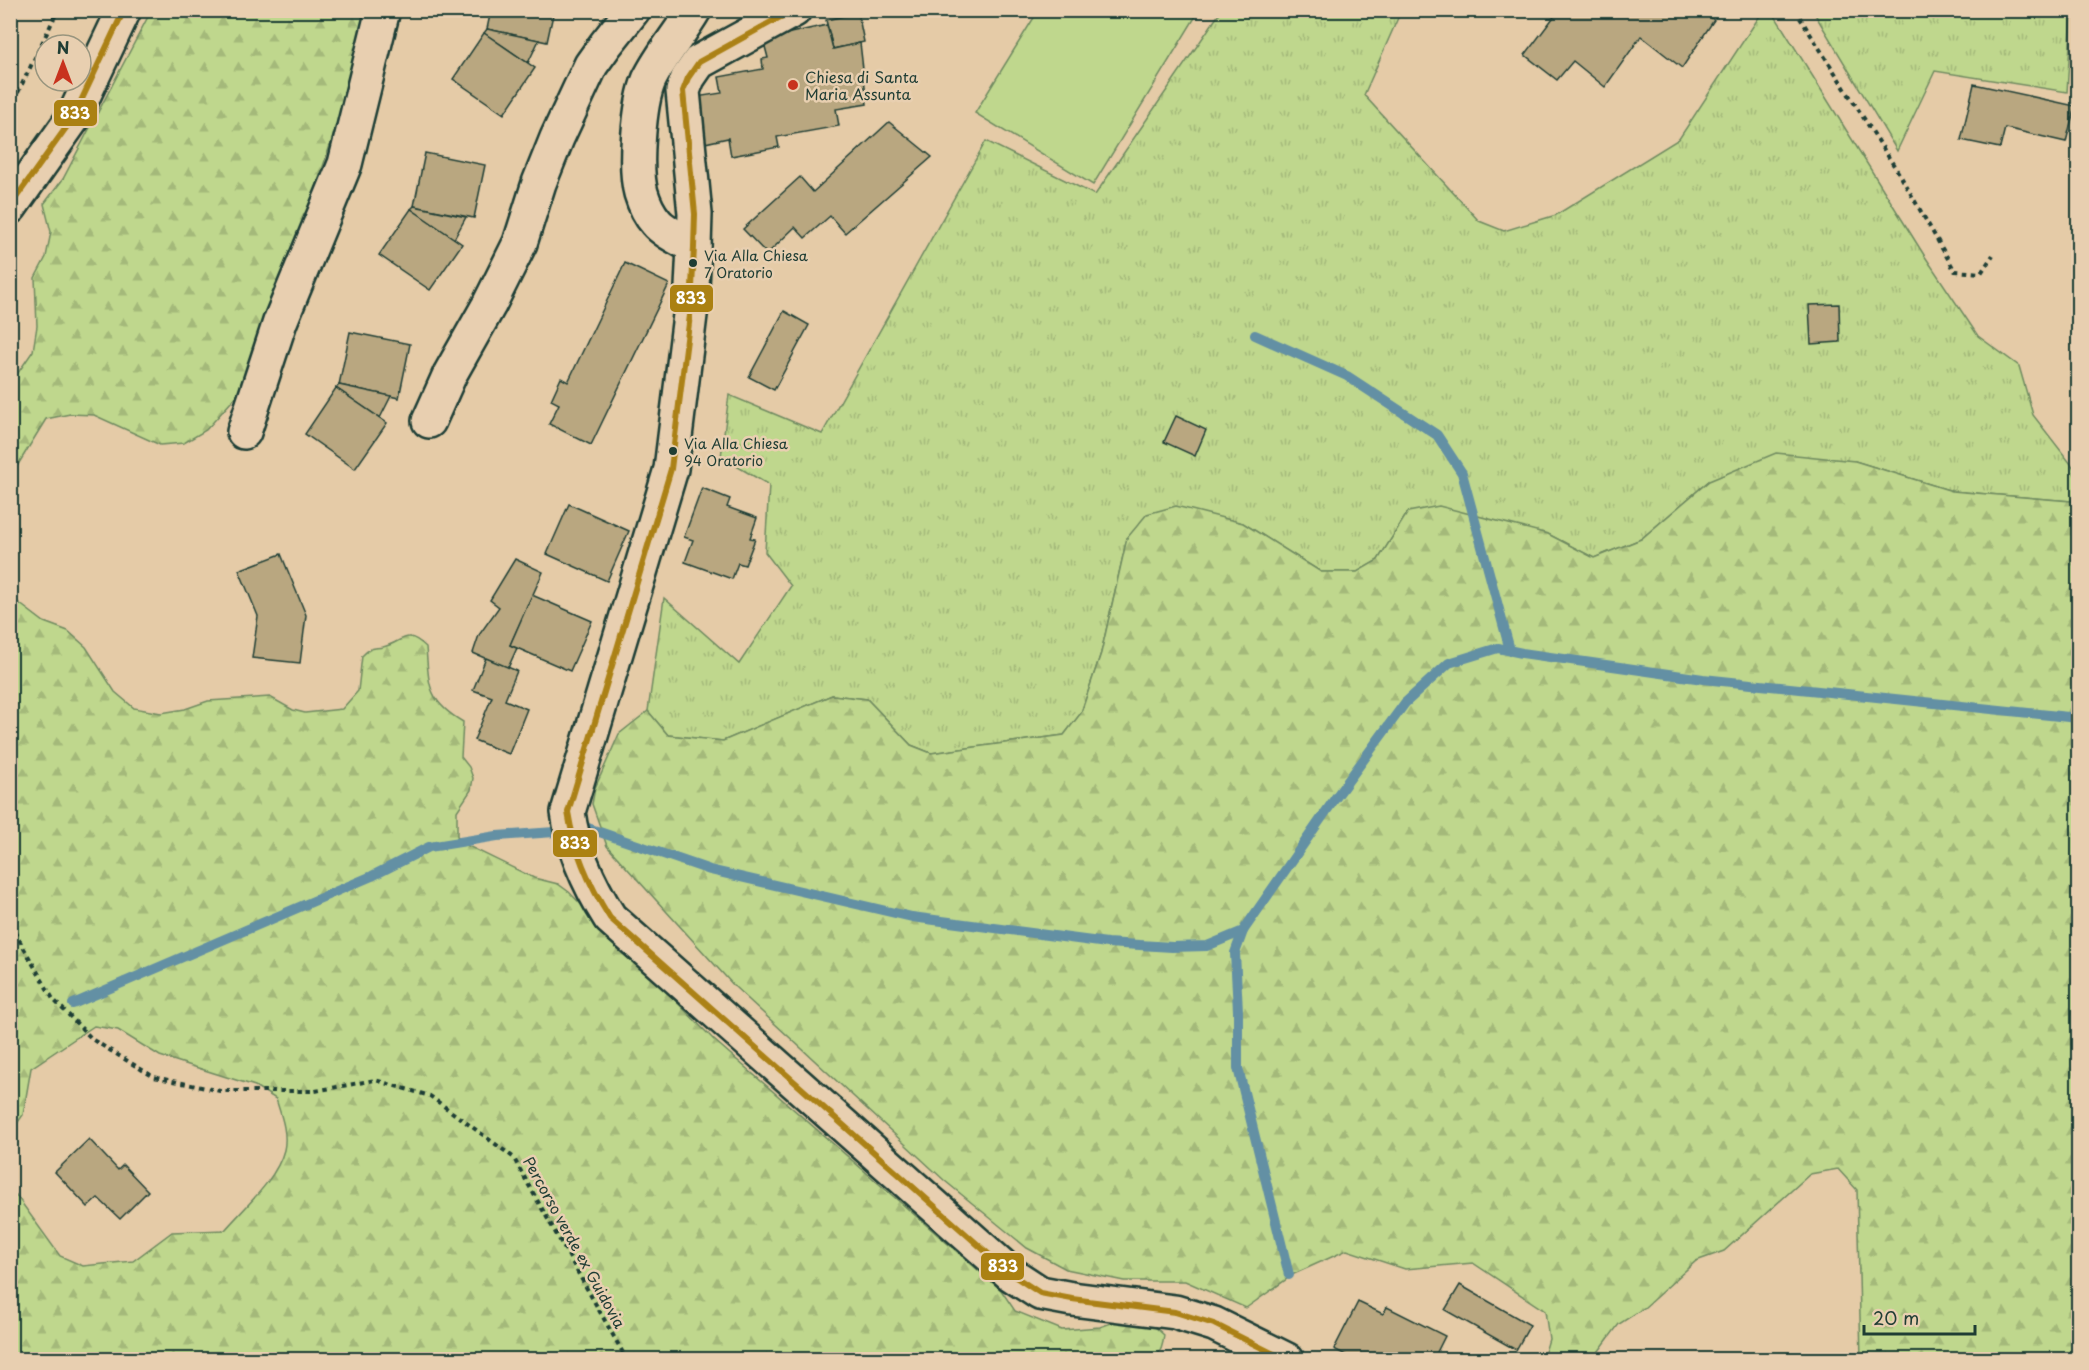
<svg xmlns="http://www.w3.org/2000/svg" width="2089" height="1370" font-family="'Playpen Sans',sans-serif">
  <defs>
    <pattern id="grass-tufts" width="24" height="20" patternUnits="userSpaceOnUse" patternTransform="scale(1.5)"><rect width="24" height="20" fill="#bfd78d"/><path d="M3 7l-1-3M5 7V3M7 7l1-3M15 17l-1-3M17 17v-4M19 17l1-3" fill="none" stroke="#a4b97a"/></pattern>
    <pattern id="forest-firs" width="22" height="20" patternUnits="userSpaceOnUse" patternTransform="scale(1.5)"><rect width="22" height="20" fill="#bfd78d"/><path d="M5 1l3.5 6h-7zM16 11l3.5 6h-7z" fill="#a4b97a"/></pattern>
  </defs>
  <rect width="100%" height="100%" fill="#e5cba7"/>
  <filter id="ink" filterUnits="userSpaceOnUse"><feTurbulence type="fractalNoise" baseFrequency=".0167" numOctaves="2"/><feDisplacementMap in="SourceGraphic" scale="12" xChannelSelector="R" yChannelSelector="G"/><feConvolveMatrix kernelMatrix="1 2 1 2 8 2 1 2 1" color-interpolation-filters="sRGB"/></filter>
  <g filter="url(#ink)">
    <g fill="url(#grass-tufts)" stroke="#6f8a60" stroke-width="1.5">
      <path d="M1221 11H1401L1364 95 1479 221 1504 231 1556 215 1679 139 1763 11H1772L1924 255 1978 336 2019 366 2033 415 2078 473V488L2071 501 1952 491 1855 461 1709 481 1641 539 1594 558 1548 534 1408 512 1378 560 1358 572H1321L1243 523 1127 538 1101 653 1081 713 1064 735 931 753 911 745 867 699 832 695 723 741 668 735 648 711 664 598 739 664 791 586 765 552 769 485 721 457 729 395 822 434 986 141 1095 195Z"/>
      <path d="M1813 11H2072L2067 92 1935 71 1897 151Z"/>
    </g>
    <g fill="url(#forest-firs)" stroke="#6f8a60" stroke-width="1.5">
      <path d="M151 11H369L353 76 295 251 240 392 206 430 184 443 160 445 94 415 70 414 46 419 11 476V383L33 351 37 326 35 278 46 257 51 232 44 204 63 179Z"/>
      <path d="M1776 453 1855 461 1952 491 2071 501 2078 503V1359H1861L1857 1190 1838 1169 1810 1174 1724 1251 1696 1261 1644 1308 1619 1324 1593 1359H1543L1549 1339 1545 1311 1473 1263 1405 1269 1347 1250 1294 1274 1246 1308 1185 1281H1124L1066 1269 1027 1248 945 1181 735 987 607 846 592 804 595 788 619 734 648 711 668 735 723 741 832 695 867 699 911 745 931 753 1064 735 1081 713 1101 653 1127 538 1147 514 1176 506 1243 523 1321 572H1357L1378 560 1408 512 1439 506 1548 534 1594 558 1641 539 1709 481Z"/>
      <path d="M11 597 44 622 68 631 86 647 115 692 134 708 161 713 185 709 208 701 270 697 293 710 305 713 342 709 358 691 362 656C371 647 371 649 383 647 404 642 405 627 426 647 429 685 427 701 463 722L461 757 469 767 473 778 471 790 457 811V836L466 845 534 878 558 884 569 892 714 1040 1001 1290 1015 1311 1062 1330 1100 1327 1114 1322H1128L1154 1326 1164 1335C1163 1345 1161 1352 1154 1360L11 1359V1190L16 1195 60 1256 83 1266 133 1261 172 1232 225 1230C244 1208 277 1179 284 1150 288 1133 281 1115 276 1099L255 1086 160 1056 118 1030 94 1026 31 1068 23 1115 11 1132Z"/>
    </g>
    <path fill="#bfd78d" stroke="#6f8a60" stroke-width="1.5" d="M1038 11H1199L1093 185 975 113Z"/>
    <g fill="none" stroke-linecap="round" stroke-linejoin="round">
      <g stroke="#6390a4" stroke-width="10">
        <path d="M1255 335 1347 376 1437 435 1462 473 1510 650"/>
        <path d="M1243 931 1235 953 1238 1011V1068L1289 1275"/>
        <path d="M73 1004 372 876 429 847 497 836 555 832 582 826 710 870 912 917 1107 943 1172 947 1207 946 1243 931 1334 800 1405 703 1449 663 1498 648 1522 653 1703 679 2078 718"/>
      </g>
    </g>
    <g fill="#b9a780" stroke="#1f3d34" stroke-width="1.5">
      <path d="M491 10H554L547 42 487 29Z"/>
      <path d="M1559 10H1699L1714 20 1682 68 1641 36 1605 87 1573 61 1557 80 1525 55Z"/>
      <path d="M858 13 864 42 833 49 826 20Z"/>
      <path d="M827 25 833 49 860 43 867 104 836 109 839 126 777 137 779 147 731 156 728 138 705 143 696 97 722 93 719 77 763 69 762 59 768 58 763 39Z"/>
      <path d="M487 29 539 40 528 63 484 33Z"/>
      <path d="M484 33 535 68 504 114 453 79Z"/>
      <path d="M1974 84 2075 106 2066 142 2005 128 2000 148 1961 140Z"/>
      <path d="M889 122 932 157 845 233 830 216 805 238 795 227 767 254 743 229 800 177 813 192Z"/>
      <path d="M425 153 485 165 474 218 414 206Z"/>
      <path d="M414 206 466 217 454 239 411 209Z"/>
      <path d="M411 209 462 244 430 290 379 255Z"/>
      <path d="M625 263 669 284 591 445 549 424 559 404 551 400 561 378 568 382Z"/>
      <path d="M1839 304 1840 342 1811 344 1809 305Z"/>
      <path d="M784 311 809 325 774 390 749 377Z"/>
      <path d="M350 332 410 344 399 398 339 385Z"/>
      <path d="M339 385 391 396 380 418 336 388Z"/>
      <path d="M336 388 387 423 355 469 305 434Z"/>
      <path d="M1176 416 1206 430 1195 456 1164 442Z"/>
      <path d="M702 488 730 499 727 507 757 518 750 538 755 539 745 565 738 563 732 579 685 562 693 540 684 537Z"/>
      <path d="M569 504 629 531 607 581 547 554Z"/>
      <path d="M281 554 306 615 300 663 252 658 258 616 239 570Z"/>
      <path d="M515 559 543 572 510 645 517 648 508 668 473 653 479 635 499 607 490 600Z"/>
      <path d="M532 595 592 621 570 671 510 645Z"/>
      <path d="M486 658 517 671 505 700 527 709 509 754 474 740 492 697 473 690Z"/>
      <path d="M89 1139 118 1170 123 1165 148 1191 120 1219 98 1198 88 1207 55 1172Z"/>
      <path d="M1460 1285 1530 1325 1516 1350 1445 1310Z"/>
      <path d="M1358 1302 1383 1314 1387 1307 1445 1336 1433 1360H1355L1334 1349Z"/>
    </g>
    <g fill="none" stroke-linecap="round" stroke-linejoin="round">
      <g stroke="#1f3d34" stroke-width="38">
        <g id="street">
          <path d="M10 207 73 118 124 10"/>
          <path d="M694 247C683 240 664 232 656 222 649 214 644 203 641 193 634 167 639 104 649 80 661 55 680 34 694 10"/>
          <path d="M429 421 450 374 489 305 520 243 539 183 557 138 591 65 606 44 633 10"/>
          <path d="M244 432 280 322 345 164 383 10"/>
        </g>
      </g>
      <g stroke="#1f3d34" stroke-width="38">
        <path id="secondary" d="M794 10 699 62 688 78 683 91 695 214 694 247 691 307 671 469 568 812C573 851 589 885 610 918L1011 1274 1040 1293 1072 1299 1175 1312 1214 1324 1287 1360"/>
      </g>
      <g stroke="#1f3d34" stroke-width="4" stroke-dasharray="4.5 4.5" stroke-linecap="butt">
        <path d="M1795 10 1900 175 1955 271 1981 273 1993 255"/>
        <path d="M10 109 58 10"/>
        <path d="M10 924 53 999 93 1040 154 1077 220 1091H315L375 1080 430 1096 513 1157 627 1360"/>
      </g>
      <use href="#street" stroke="#e8cfb0" stroke-width="33"/>
      <use href="#secondary" stroke="#e8cfb0" stroke-width="33"/>
      <g stroke="#e8cfb0" stroke-width="10">
        <g id="bus-1">
          <path d="M793 10 699 62 688 78 683 91 695 214 694 247 691 307 671 469 568 812C574 851 589 885 610 918L1011 1274 1040 1293 1072 1299 1175 1312 1214 1324 1286 1360"/>
          <path d="M10 206 73 118 124 10"/>
        </g>
      </g>
      <use href="#bus-1" stroke="#ab8112" stroke-width="6"/>
    </g>
  </g>
  <circle fill="#c8321e" stroke="#e8cfb0" stroke-width="2" cx="793" cy="85" r="6"/>
  <g fill="#1f3d34" stroke="#e8cfb0" stroke-width="2">
    <circle cx="693" cy="263" r="5"/>
    <circle cx="673" cy="451" r="5"/>
  </g>
  <g text-anchor="middle" dominant-baseline="central" stroke-width="5" stroke-linejoin="round" paint-order="stroke">
    <g font-size="14" fill="#1f3d34" stroke="#e8cfb0" text-anchor="start">
      <text x="704" y="255">Via Alla Chiesa<tspan x="704" dy="17">7 Oratorio</tspan></text>
      <text x="684" y="443">Via Alla Chiesa<tspan x="684" dy="17">94 Oratorio</tspan></text>
    </g>
    <g font-size="15" fill="#1f3d34" stroke="#e8cfb0" text-anchor="start">
      <text x="805" y="76">Chiesa di Santa<tspan x="805" dy="17">Maria Assunta</tspan></text>
    </g>
    <g font-size="15" fill="#1f3d34" stroke="#e8cfb0">
      <text transform="translate(575 1242) rotate(61)">Percorso verde ex Guidovia</text>
    </g>
  </g>
  <g stroke="#e8cfb0" stroke-width="2">
    <rect x="53" y="99" width="45" height="28" rx="6" fill="#ab8112"/>
    <rect x="669" y="284" width="45" height="29" rx="6" fill="#ab8112"/>
    <rect x="552" y="829" width="46" height="29" rx="6" fill="#ab8112"/>
    <rect x="980" y="1252" width="45" height="29" rx="6" fill="#ab8112"/>
  </g>
  <g font-size="16" text-anchor="middle" font-weight="bold" fill="#fff">
    <text x="75" y="119">833</text>
    <text x="691" y="304">833</text>
    <text x="575" y="849">833</text>
    <text x="1003" y="1272">833</text>
  </g>
  <rect width="2089" height="1370" fill="none" stroke="#e8cfb0" stroke-width="36"/>
  <rect x="18" y="18" width="2053" height="1334" fill="none" stroke="#1f3d34" stroke-width="2" filter="url(#ink)"/>
  <g transform="translate(63 63)"><circle r="28" fill="#e8cfb0" stroke="#98957e" stroke-width="1.5"/>
  <path d="M0-4.5L10 22L0 15L-10 22Z" fill="#c8321e"/>
  <text y="-9" font-size="16" font-weight="bold" text-anchor="middle" fill="#1f3d34">N</text>
  </g>
  <path d="M1864 1325v9h111v-9" fill="none" stroke="#1f3d34" stroke-width="3"/>
  <text x="1873" y="1325" font-size="18" fill="#1f3d34" stroke="#e8cfb0" stroke-width="4.5" paint-order="stroke">20 m</text>
</svg>
